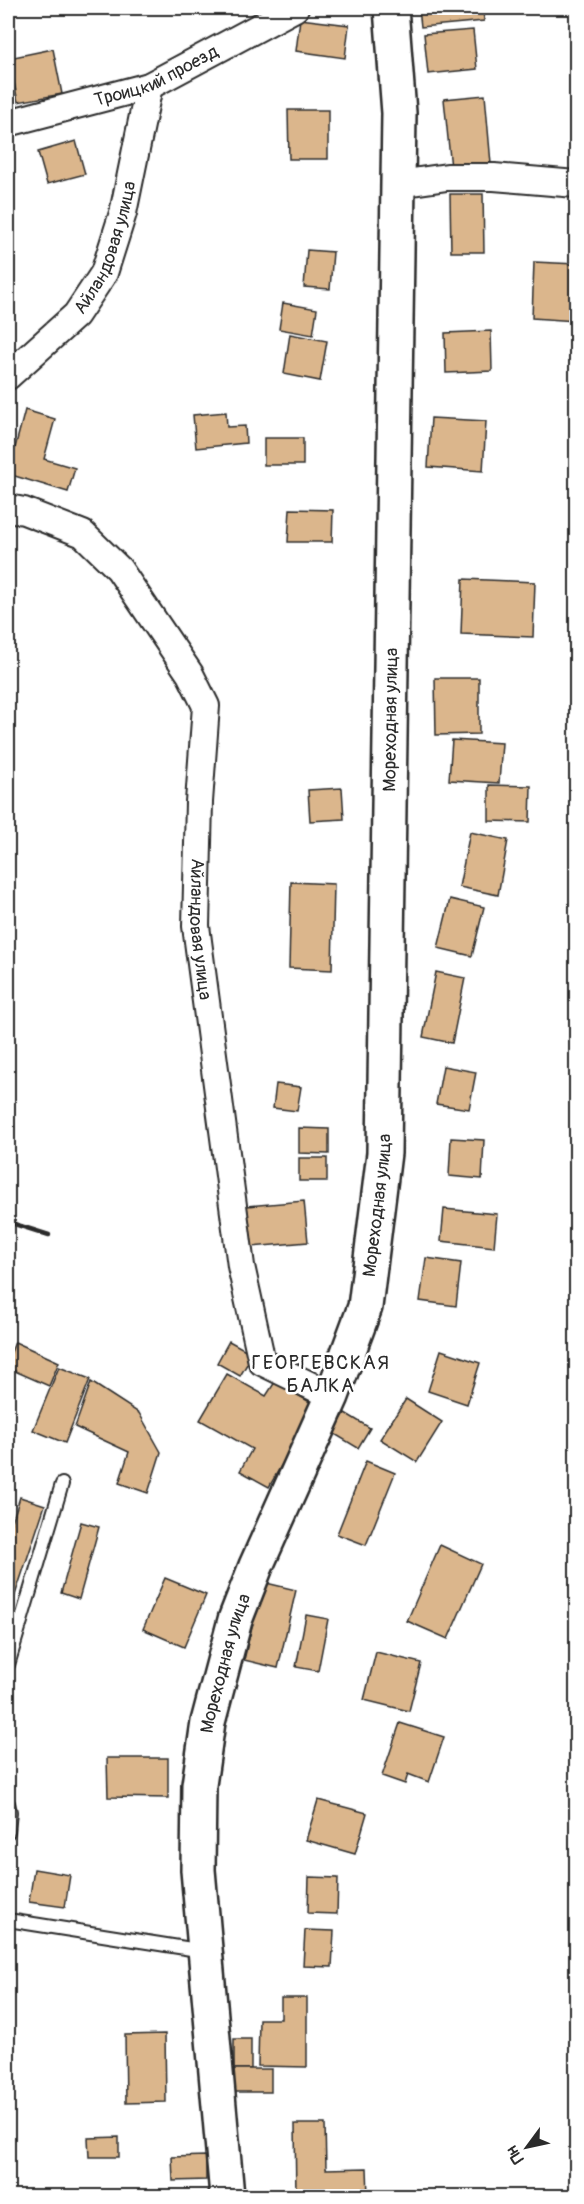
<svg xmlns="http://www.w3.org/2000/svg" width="584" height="2204" font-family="Pangolin,sans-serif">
  <rect width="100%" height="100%" fill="#fff"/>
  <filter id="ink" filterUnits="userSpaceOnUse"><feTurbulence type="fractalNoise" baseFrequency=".0167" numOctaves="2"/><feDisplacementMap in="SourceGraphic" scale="12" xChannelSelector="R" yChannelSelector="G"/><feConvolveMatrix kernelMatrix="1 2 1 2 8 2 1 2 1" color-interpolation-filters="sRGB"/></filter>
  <g filter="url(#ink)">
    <g fill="#dbb68c" stroke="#2b2b2b" stroke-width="1.5">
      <path d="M419 8H483L484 21 421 27Z"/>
      <path d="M300 19 349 25 345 58 296 51Z"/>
      <path d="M473 30 477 69 428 74 424 34Z"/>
      <path d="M53 49 62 94 18 102 9 58Z"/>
      <path d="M485 95 491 164 451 168 444 99Z"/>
      <path d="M288 110H328V159H289Z"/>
      <path d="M76 141 85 174 47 184 38 152Z"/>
      <path d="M450 194H483L484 252H451Z"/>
      <path d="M307 250 333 252 330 289 304 287Z"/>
      <path d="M534 262 576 264V321L532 318Z"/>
      <path d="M283 303 317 309 313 335 279 329Z"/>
      <path d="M491 331 492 371 446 373 445 333Z"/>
      <path d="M290 334 327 341 320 381 284 374Z"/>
      <path d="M25 410 55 419 44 459 75 468 68 492 8 474Z"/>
      <path d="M226 412 227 427 245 426 246 443 196 448 193 415Z"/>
      <path d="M431 418 486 421 483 471 428 467Z"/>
      <rect x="264" y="438" width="39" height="27"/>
      <path d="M290 509 333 510 332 542H288Z"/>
      <path d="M463 579 535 582 533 637 461 634Z"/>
      <path d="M435 678H479V734L436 735Z"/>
      <path d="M452 740 502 743 499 783 449 780Z"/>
      <path d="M489 785 531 786 530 822 489 821Z"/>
      <path d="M342 788 344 819 310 821 308 790Z"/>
      <path d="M470 832 508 840 498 895 459 887Z"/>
      <path d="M291 882 334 884 332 970 289 968Z"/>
      <path d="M450 899 484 907 472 956 438 948Z"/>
      <path d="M436 972 465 978 452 1043 423 1037Z"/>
      <path d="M443 1066 476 1072 469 1109 436 1104Z"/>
      <path d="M276 1084 301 1087 297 1111 273 1108Z"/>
      <path d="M299 1128 329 1129V1154L299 1153Z"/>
      <path d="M451 1138 484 1140 482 1179 449 1176Z"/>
      <rect x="299" y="1158" width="28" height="23"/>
      <path d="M304 1201 308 1242 251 1247 247 1206Z"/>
      <path d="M444 1209 497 1214 494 1247 441 1241Z"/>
      <path d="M426 1258 461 1263 456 1306 420 1301Z"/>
      <path d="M229 1341 253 1354 240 1376 217 1363Z"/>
      <path d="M15 1342 59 1362 49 1386 8 1368V1360Z"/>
      <path d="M441 1350 480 1363 467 1404 428 1391Z"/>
      <path d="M59 1367 90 1379 65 1443 33 1430Z"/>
      <path d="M227 1374 266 1396 275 1382 315 1405 269 1487 240 1471 252 1449 200 1420Z"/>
      <path d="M91 1382 139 1413 161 1452 148 1493 119 1483 129 1452 75 1427Z"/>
      <path d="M406 1399 442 1422 417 1462 380 1439Z"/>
      <path d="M345 1413 370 1428 358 1448 333 1433Z"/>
      <path d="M366 1461 395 1473 366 1545 337 1534Z"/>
      <path d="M20 1497 45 1505 12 1604 8 1603V1535Z"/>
      <path d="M81 1522 99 1527 79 1599 61 1593Z"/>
      <path d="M440 1545 481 1564 448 1639 407 1621Z"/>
      <path d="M165 1578 206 1595 184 1647 143 1629Z"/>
      <path d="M262 1582 296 1590 278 1668 244 1660Z"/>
      <path d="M306 1615 328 1619 318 1671 296 1667Z"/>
      <path d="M376 1652 421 1663 409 1711 364 1700Z"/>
      <path d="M400 1723 444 1737 429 1782 408 1774 405 1784 382 1776Z"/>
      <path d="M107 1758H168V1798L108 1797Z"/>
      <path d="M318 1800 367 1813 355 1854 306 1840Z"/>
      <path d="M34 1869 70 1875 65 1907 29 1902Z"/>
      <path d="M309 1877 338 1878 337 1914 308 1913Z"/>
      <path d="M305 1930 334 1931 332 1967 303 1966Z"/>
      <path d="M281 1998H307V2067L258 2066 259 2019H281Z"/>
      <path d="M165 2034 166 2102 126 2103 125 2035Z"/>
      <rect x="234" y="2039" width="17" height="30"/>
      <rect x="234" y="2069" width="37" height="23"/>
      <path d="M295 2124H325L326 2169 367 2168 368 2196H296Z"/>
      <path d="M119 2137V2157H89L88 2138Z"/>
      <path d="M206 2156V2180L173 2181 172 2157Z"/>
    </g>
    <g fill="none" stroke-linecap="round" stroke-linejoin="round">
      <g stroke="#2b2b2b" stroke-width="16">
        <g id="lane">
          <path d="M8 1665 62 1484"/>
          <path d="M8 1803 10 1812 8 1832"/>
          <path d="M8 1920 204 1951"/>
        </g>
      </g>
      <g stroke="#2b2b2b" stroke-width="30">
        <g id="street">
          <path id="s1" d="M8 123 149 86 295 8"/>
          <path d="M398 184 447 177H494L576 184"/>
          <path id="s2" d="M8 376 76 315 104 273 123 213 149 86"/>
          <path id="s3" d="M8 508 24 511 83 534 119 569 190 674 206 706 199 802 196 926 241 1266 262 1362 332 1396"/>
        </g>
      </g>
      <g stroke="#2b2b2b" stroke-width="38">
        <g id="secondary">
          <path id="s4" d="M227 2196 198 1870 199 1785 208 1722 235 1620 256 1566 332 1396 365 1307 384 1153 399 113 391 8"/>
        </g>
      </g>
      <use href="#lane" stroke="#fff" stroke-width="12"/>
      <use href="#street" stroke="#fff" stroke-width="26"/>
      <use href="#secondary" stroke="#fff" stroke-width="33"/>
      <path stroke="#2b2b2b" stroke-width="4.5" d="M8 1222 49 1235"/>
    </g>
  </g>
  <g text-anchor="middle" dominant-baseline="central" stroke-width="5" stroke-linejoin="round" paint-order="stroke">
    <g font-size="18" fill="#2b2b2b" stroke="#fff">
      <text stroke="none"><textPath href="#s1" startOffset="156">Троицкий проезд</textPath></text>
      <text stroke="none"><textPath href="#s2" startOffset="166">Айландовая улица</textPath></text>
      <text stroke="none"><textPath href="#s4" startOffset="1509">Мореходная улица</textPath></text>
      <text stroke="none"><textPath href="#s3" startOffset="516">Айландовая улица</textPath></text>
      <text stroke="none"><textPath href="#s4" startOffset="1023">Мореходная улица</textPath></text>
      <text stroke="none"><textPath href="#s4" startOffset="537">Мореходная улица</textPath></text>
    </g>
    <g font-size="20" letter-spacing="1.5" fill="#2b2b2b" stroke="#fff">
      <text x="321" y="1362">ГЕОРГЕВСКАЯ<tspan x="321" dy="23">БАЛКА</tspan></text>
    </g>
  </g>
  <rect width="584" height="2204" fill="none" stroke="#fff" stroke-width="30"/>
  <rect x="15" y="15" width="554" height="2174" fill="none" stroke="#2b2b2b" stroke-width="2" filter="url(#ink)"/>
  <g transform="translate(527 2147) rotate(237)" stroke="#ffffff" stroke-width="4.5" paint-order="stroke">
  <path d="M0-4.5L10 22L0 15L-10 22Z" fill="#2b2b2b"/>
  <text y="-9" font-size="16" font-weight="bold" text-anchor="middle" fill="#2b2b2b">Пн</text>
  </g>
</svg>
